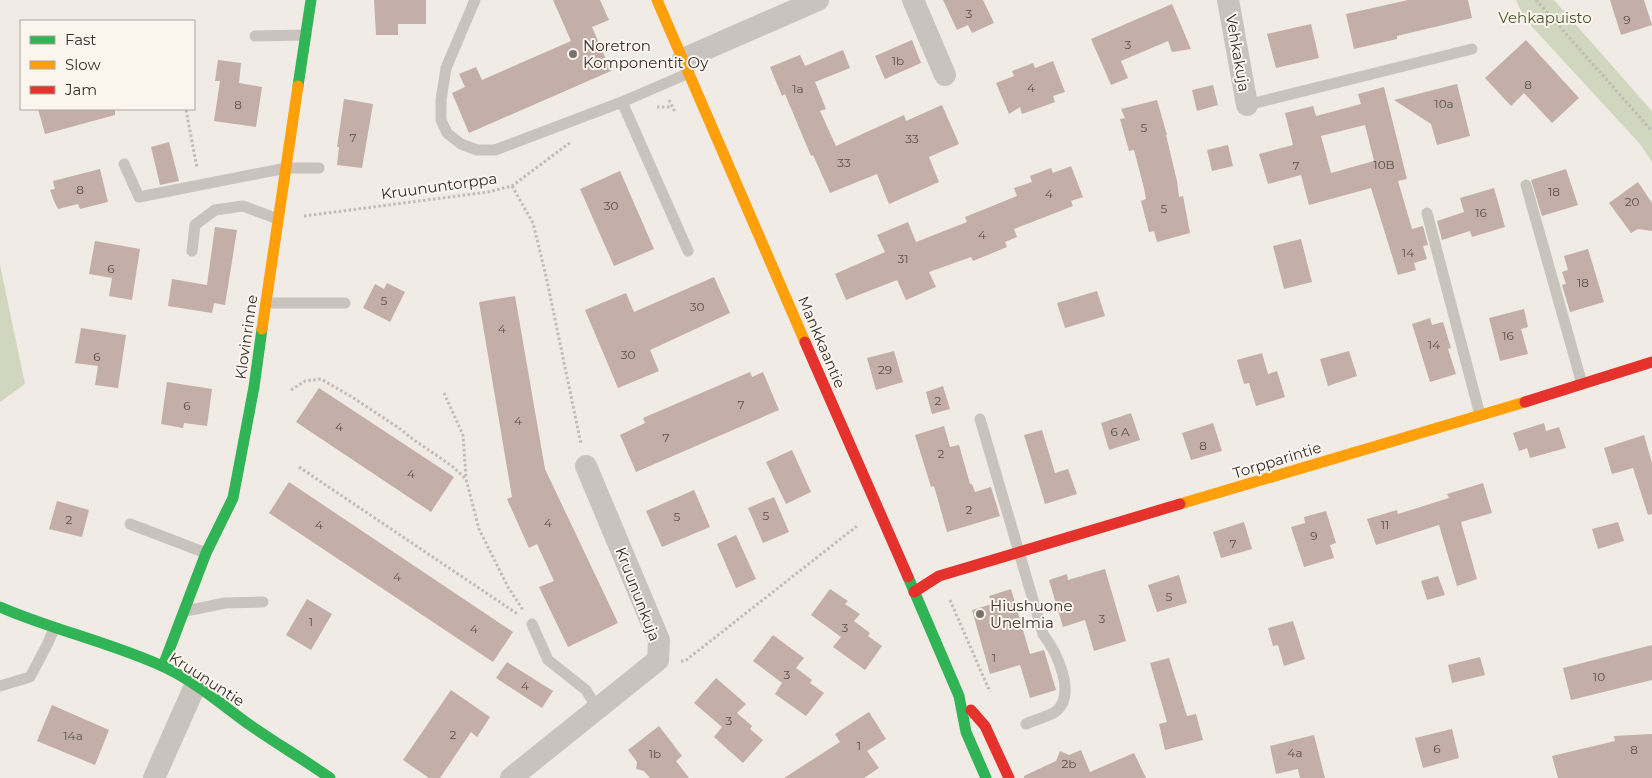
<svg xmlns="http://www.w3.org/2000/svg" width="1652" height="778" font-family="Montserrat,sans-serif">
  <rect width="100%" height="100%" fill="#f0ebe5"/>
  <g fill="#d1d6bf">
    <path d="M1516 0H1554L1652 111V162L1640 144 1524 18Z"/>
    <path d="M0 265 25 384 0 402Z"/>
  </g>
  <g fill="#c3afa7" fill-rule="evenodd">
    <path d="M374 0H426V24H398V35H376Z"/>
    <path d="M553 0H600L609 20 592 27 611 71 469 133 452 93 465 87 459 74 476 67 482 80 571 41Z"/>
    <path d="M943 0H983L994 23 972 33 968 25 957 30Z"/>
    <path d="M1408 0H1468L1472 18 1397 36V39L1354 49 1346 14Z"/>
    <path d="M1610 0H1644L1652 25 1621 35Z"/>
    <path d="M1172 4 1191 49 1172 52 1168 41 1121 61 1128 78 1111 85 1091 39Z"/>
    <path d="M1311 24 1319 58 1276 68 1267 34Z"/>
    <path d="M912 40 921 63 885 79 875 56Z"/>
    <path d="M1526 40 1579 98 1552 123 1524 93 1511 106 1485 78Z"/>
    <path d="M843 50 850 68 815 82 826 109 820 111 836 146 904 115 906 121 942 105 959 144 929 157 939 182 889 204 877 174 830 193 813 155 811 156 785 94 782 96 770 67 800 55 805 66Z"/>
    <path d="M218 60 241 63 239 83 262 87 256 127 214 121 220 81H215Z"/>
    <path d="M1053 61 1065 92 1053 96 1055 102 1022 114 1020 107 1009 114 996 83 1014 76 1012 71 1033 63 1035 68Z"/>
    <path d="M1457 84 1470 136 1437 145 1431 124 1394 100Z"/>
    <path d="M1213 85 1218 105 1197 111 1192 90Z"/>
    <path d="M1384 87 1407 179 1398 181 1412 229 1423 226 1428 245 1423 246 1427 259 1414 263 1416 270 1398 275 1371 188 1309 205 1301 175 1268 184 1259 154 1293 145 1285 113 1313 106 1316 116 1361 104 1358 94ZM1365 125 1374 161 1331 173 1321 136Z"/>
    <path d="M344 99 373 104 362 168 337 165 339 147H337Z"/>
    <path d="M1157 100 1167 135H1166L1177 181 1179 197 1183 196 1190 233 1157 242 1154 231 1149 232 1141 201 1146 199 1144 188 1134 150 1129 151 1120 119 1125 118 1121 109Z"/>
    <path d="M38 109H115V115L45 134Z"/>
    <path d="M169 142 179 181 160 185 151 147Z"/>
    <path d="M1228 145 1233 166 1212 171 1207 150Z"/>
    <path d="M1071 166 1083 197 1071 201 1073 206 1014 229 1017 237 1005 242 1007 247 973 261 971 257 929 272 936 287 906 300 897 280 846 300 835 274 885 252 877 235 908 222 916 242 967 222 965 217 1017 196 1014 188 1032 182 1030 176 1051 168 1053 173Z"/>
    <path d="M100 169 108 202 80 209 78 204 58 209 54 201 50 190 55 189 53 181Z"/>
    <path d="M1566 169 1578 205 1542 216 1531 180Z"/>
    <path d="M620 171 654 249 614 266 580 189Z"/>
    <path d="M1638 182 1652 203V231L1638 229 1631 233 1609 203Z"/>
    <path d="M1494 188 1505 227 1472 237 1470 231 1442 240 1437 221 1464 212 1460 198Z"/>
    <path d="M215 227 237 230 225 305 214 303 212 313 168 306 172 279 207 285Z"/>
    <path d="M1301 239 1312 282 1284 289 1273 246Z"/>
    <path d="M95 241 140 249 132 300 109 296 112 278 89 274Z"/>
    <path d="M1588 249 1604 302 1570 312 1562 285 1566 284 1562 272 1568 270 1564 256Z"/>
    <path d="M714 277 730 313 650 350 659 371 618 388 585 310 626 293 634 312Z"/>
    <path d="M387 283 405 292 390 322 363 308 375 284 384 289Z"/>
    <path d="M1097 291 1105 316 1065 328 1057 303Z"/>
    <path d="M515 296 545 469 618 623 568 647 539 587 554 581 537 544 529 548 507 499 512 497 479 302Z"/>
    <path d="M1524 309 1528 327 1521 329 1528 354 1500 361 1489 318Z"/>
    <path d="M1430 318 1432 325 1443 322 1451 348 1448 349 1456 374 1430 382 1412 324Z"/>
    <path d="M81 328 126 335 118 388 95 385 98 366 75 363Z"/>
    <path d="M894 351 903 382 876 390 867 358Z"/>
    <path d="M1349 351 1357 376 1328 386 1320 359Z"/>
    <path d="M1262 353 1268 374 1277 371 1285 397 1256 406 1249 383 1244 384 1237 360Z"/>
    <path d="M750 372 752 377 763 372 779 410 636 472 620 435 645 423 643 418Z"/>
    <path d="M167 382 212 389 207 426 184 423 183 428 161 424Z"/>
    <path d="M943 386 950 409 932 414 926 392Z"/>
    <path d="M319 388 454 477 431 512 296 422Z"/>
    <path d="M1131 413 1140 440 1109 450 1101 423Z"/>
    <path d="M1213 423 1222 451 1191 460 1182 433Z"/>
    <path d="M1544 423 1546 431 1559 427 1566 448 1530 458 1527 448 1519 451 1513 433Z"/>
    <path d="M944 426 950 447 959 445 970 484H972L975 492 991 487 1000 516 947 532 934 486 931 487 915 435Z"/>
    <path d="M1042 430 1055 473 1068 469 1077 494 1045 504 1024 435Z"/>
    <path d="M1644 435 1652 463V514L1648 515 1633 468 1612 474 1604 448Z"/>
    <path d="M792 450 811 492 786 504 766 462Z"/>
    <path d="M289 482 513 632 493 662 269 513Z"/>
    <path d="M1483 483 1492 513 1461 522 1477 579 1457 586 1439 525 1376 545 1367 519 1397 510 1398 514 1449 498 1447 494Z"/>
    <path d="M694 490 710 527 662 547 646 511Z"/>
    <path d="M774 497 789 532 763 543 748 508Z"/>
    <path d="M57 501 89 510 82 537 49 529Z"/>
    <path d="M1326 511 1336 543 1330 545 1334 558 1304 567 1291 527 1305 523 1304 517Z"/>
    <path d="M1244 522 1252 549 1221 558 1213 532Z"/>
    <path d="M1618 522 1624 541 1598 549 1592 529Z"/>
    <path d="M736 535 756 579 736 588 717 544Z"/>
    <path d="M1105 569 1126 641 1094 651 1085 620 1063 627 1049 580 1067 574 1068 580Z"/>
    <path d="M1179 575 1187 603 1157 612 1148 585Z"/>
    <path d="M1438 576 1445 595 1427 600 1421 581Z"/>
    <path d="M830 589 848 601 845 604 860 614 854 621 870 633 868 636 882 646 865 670 833 647 841 637 811 615Z"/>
    <path d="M1011 589 1030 654 1044 650 1056 690 1030 698 1020 665 990 674 972 610 992 604 989 596Z"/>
    <path d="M307 599 332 614 311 650 286 635Z"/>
    <path d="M1293 621 1305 659 1284 666 1278 645 1273 646 1268 628Z"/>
    <path d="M773 635 804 658 796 668 812 680 810 683 824 693 806 716 775 694 782 683 753 661Z"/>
    <path d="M1652 645V680L1571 700 1563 668Z"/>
    <path d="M1480 657 1485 675 1452 683 1448 665Z"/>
    <path d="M1169 658 1187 716 1196 714 1203 740 1165 750 1159 724 1167 722 1150 663Z"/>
    <path d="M507 662 553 691 542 708 496 678Z"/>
    <path d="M716 678 746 704 737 713 752 726 750 729 763 740 743 763 714 737 722 727 694 703Z"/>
    <path d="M451 690 490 717 477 737 471 732 440 778H429L403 760Z"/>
    <path d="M52 705 109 730 95 765 37 741Z"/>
    <path d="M869 712 886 739 867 751 879 768 864 778H784L840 742 835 734Z"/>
    <path d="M659 726 682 756 676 761 689 778H650L644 771 636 769 637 762 628 750Z"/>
    <path d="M1452 729 1459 758 1423 768 1415 738Z"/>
    <path d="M1652 734V778H1558L1552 756 1615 741 1614 736Z"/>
    <path d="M1314 735 1325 778H1300L1298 769 1276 774 1270 746Z"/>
    <path d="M1081 750 1090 772 1134 753 1146 778H1024V776L1056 761 1060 751 1069 755Z"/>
  </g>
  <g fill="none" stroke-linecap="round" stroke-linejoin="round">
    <g stroke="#c2bbb6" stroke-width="3" stroke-dasharray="2.5 2.5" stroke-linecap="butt">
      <path d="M1536 0 1652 131"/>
      <path d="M669 100 675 112"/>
      <path d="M657 107H672"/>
      <path d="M186 110 197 168"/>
      <path d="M512 186 533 223 546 276 581 444"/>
      <path d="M304 216 488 192 512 186 571 142"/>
      <path d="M291 390 305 381 321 379 352 397 399 428 414 440 452 466 466 479 479 529 508 587 523 610"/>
      <path d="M444 393 463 435 466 478"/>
      <path d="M299 467 519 615"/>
      <path d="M950 600 990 692"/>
      <path d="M681 661H685L857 526"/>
    </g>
    <g stroke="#c9c3be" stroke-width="11">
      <path d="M475 0 446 68 441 100V120L447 133 461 144 477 150H495L622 102 689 73"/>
      <path d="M255 36 306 35"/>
      <path d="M622 102 688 251"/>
      <path d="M1247 105 1472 49"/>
      <path d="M124 164 139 197 286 168H319"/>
      <path d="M1526 185 1582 384"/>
      <path d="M1427 213 1480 415"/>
      <path d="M192 251 195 225 215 210 243 206 278 219"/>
      <path d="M266 303H345"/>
      <path d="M980 419 1043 634C1056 651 1078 695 1055 712 1047 717 1034 720 1026 724"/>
      <path d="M130 524 206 553"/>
      <path d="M186 611 225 603 263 602"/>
      <path d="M532 624 548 660 586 690 598 710"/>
      <path d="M0 686 30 677 47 645 54 629"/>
    </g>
    <g stroke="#c9c3be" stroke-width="22">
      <path d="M913 0 945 75"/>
      <path d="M1228 0 1247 105"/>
      <path d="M683 59 818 0"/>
      <path d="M154 778 195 686"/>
      <path d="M511 778 658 660 659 640 586 466"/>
    </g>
    <g stroke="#30b455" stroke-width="11">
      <path d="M298 86 311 0"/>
      <path d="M908 577 959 696 966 732 986 778"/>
      <path d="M0 607C53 630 109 642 162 666 193 680 220 703 247 723 274 742 303 759 330 778"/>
      <path d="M163 666 206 553 233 498 254 387 262 329"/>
    </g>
    <g stroke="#ff9f0a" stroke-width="11">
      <path d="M657 0 805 342"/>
      <path d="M262 329 298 86"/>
      <path d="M1180 504 1525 402"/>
    </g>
    <g stroke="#e5322d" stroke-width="11">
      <path d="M805 342 908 577"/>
      <path d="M1525 402 1652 362"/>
      <path d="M914 592 939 576 1180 504"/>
      <path d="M971 710 985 726 1009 778"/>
    </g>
  </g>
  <g fill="#7a716c" stroke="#fbf5ee" stroke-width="2">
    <circle cx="573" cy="54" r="5"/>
    <circle cx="980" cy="614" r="5"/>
  </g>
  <g text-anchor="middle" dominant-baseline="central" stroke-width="4" stroke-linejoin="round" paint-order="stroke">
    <g font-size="12" fill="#5d504a">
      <text x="969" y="13">3</text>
      <text x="1627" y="19">9</text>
      <text x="1128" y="44">3</text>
      <text x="898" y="60">1b</text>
      <text x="1528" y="84">8</text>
      <text x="1031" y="87">4</text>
      <text x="798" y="88">1a</text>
      <text x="1444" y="103">10a</text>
      <text x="238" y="104">8</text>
      <text x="1144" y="127">5</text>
      <text x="353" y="137">7</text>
      <text x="912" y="138">33</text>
      <text x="844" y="162">33</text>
      <text x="1384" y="164">10B</text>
      <text x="1296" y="165">7</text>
      <text x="80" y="189">8</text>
      <text x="1554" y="191">18</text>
      <text x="1049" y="193">4</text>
      <text x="1632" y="201">20</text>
      <text x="611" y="205">30</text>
      <text x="1164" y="208">5</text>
      <text x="1481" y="212">16</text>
      <text x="982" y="234">4</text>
      <text x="1408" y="252">14</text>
      <text x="903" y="258">31</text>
      <text x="111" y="268">6</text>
      <text x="1583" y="282">18</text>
      <text x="384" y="300">5</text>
      <text x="697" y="306">30</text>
      <text x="502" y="328">4</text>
      <text x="1508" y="335">16</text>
      <text x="1434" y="344">14</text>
      <text x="628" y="354">30</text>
      <text x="97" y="356">6</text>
      <text x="885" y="369">29</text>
      <text x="938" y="400">2</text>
      <text x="741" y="404">7</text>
      <text x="187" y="405">6</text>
      <text x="518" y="420">4</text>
      <text x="339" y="426">4</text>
      <text x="1120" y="431">6 A</text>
      <text x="666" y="437">7</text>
      <text x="1203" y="445">8</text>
      <text x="941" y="453">2</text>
      <text x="411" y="473">4</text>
      <text x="969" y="509">2</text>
      <text x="766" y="515">5</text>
      <text x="677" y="516">5</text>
      <text x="69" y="519">2</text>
      <text x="548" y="522">4</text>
      <text x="319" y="524">4</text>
      <text x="1385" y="524">11</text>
      <text x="1314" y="535">9</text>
      <text x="1233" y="543">7</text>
      <text x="397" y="576">4</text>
      <text x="1169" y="596">5</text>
      <text x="1102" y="618">3</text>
      <text x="311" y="621">1</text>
      <text x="845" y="627">3</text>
      <text x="474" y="628">4</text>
      <text x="994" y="657">1</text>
      <text x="787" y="674">3</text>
      <text x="1599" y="676">10</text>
      <text x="525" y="685">4</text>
      <text x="729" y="720">3</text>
      <text x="453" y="734">2</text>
      <text x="73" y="735">14a</text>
      <text x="859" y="745">1</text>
      <text x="1437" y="748">6</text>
      <text x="1634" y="749">8</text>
      <text x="1295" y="752">4a</text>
      <text x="655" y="753">1b</text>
      <text x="1069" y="763">2b</text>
    </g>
    <g font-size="15" fill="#4a5a2e" stroke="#fbf5ee">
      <text x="1545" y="17">Vehkapuisto</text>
    </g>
    <g font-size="15" fill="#3b302b" stroke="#fbf5ee" text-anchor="start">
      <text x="583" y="45">Noretron<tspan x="583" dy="17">Komponentit Oy</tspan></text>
      <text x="990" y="605">Hiushuone<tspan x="990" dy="17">Unelmia</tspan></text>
    </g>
    <g font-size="15" fill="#3b302b" stroke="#fbf5ee">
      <text transform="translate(1238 53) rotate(80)">Vehkakuja</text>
      <text transform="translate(439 186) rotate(-8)">Kruununtorppa</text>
      <text transform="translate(246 337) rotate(-82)">Klovinrinne</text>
      <text transform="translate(822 342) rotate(67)">Mankkaantie</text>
      <text transform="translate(1277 460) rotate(-17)">Torpparintie</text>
      <text transform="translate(638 594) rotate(69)">Kruununkuja</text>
      <text transform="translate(207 679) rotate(33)">Kruununtie</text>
    </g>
  </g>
  <rect x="20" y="20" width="175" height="90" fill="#fbf5ee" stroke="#aea6a0"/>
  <rect x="30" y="36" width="25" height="8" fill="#30b455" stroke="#aea6a0"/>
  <text x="65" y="45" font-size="15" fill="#3b302b">Fast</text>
  <rect x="30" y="61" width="25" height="8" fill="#ff9f0a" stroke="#aea6a0"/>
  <text x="65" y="70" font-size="15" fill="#3b302b">Slow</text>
  <rect x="30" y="86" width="25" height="8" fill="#e5322d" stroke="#aea6a0"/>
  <text x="65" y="95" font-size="15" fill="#3b302b">Jam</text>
</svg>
